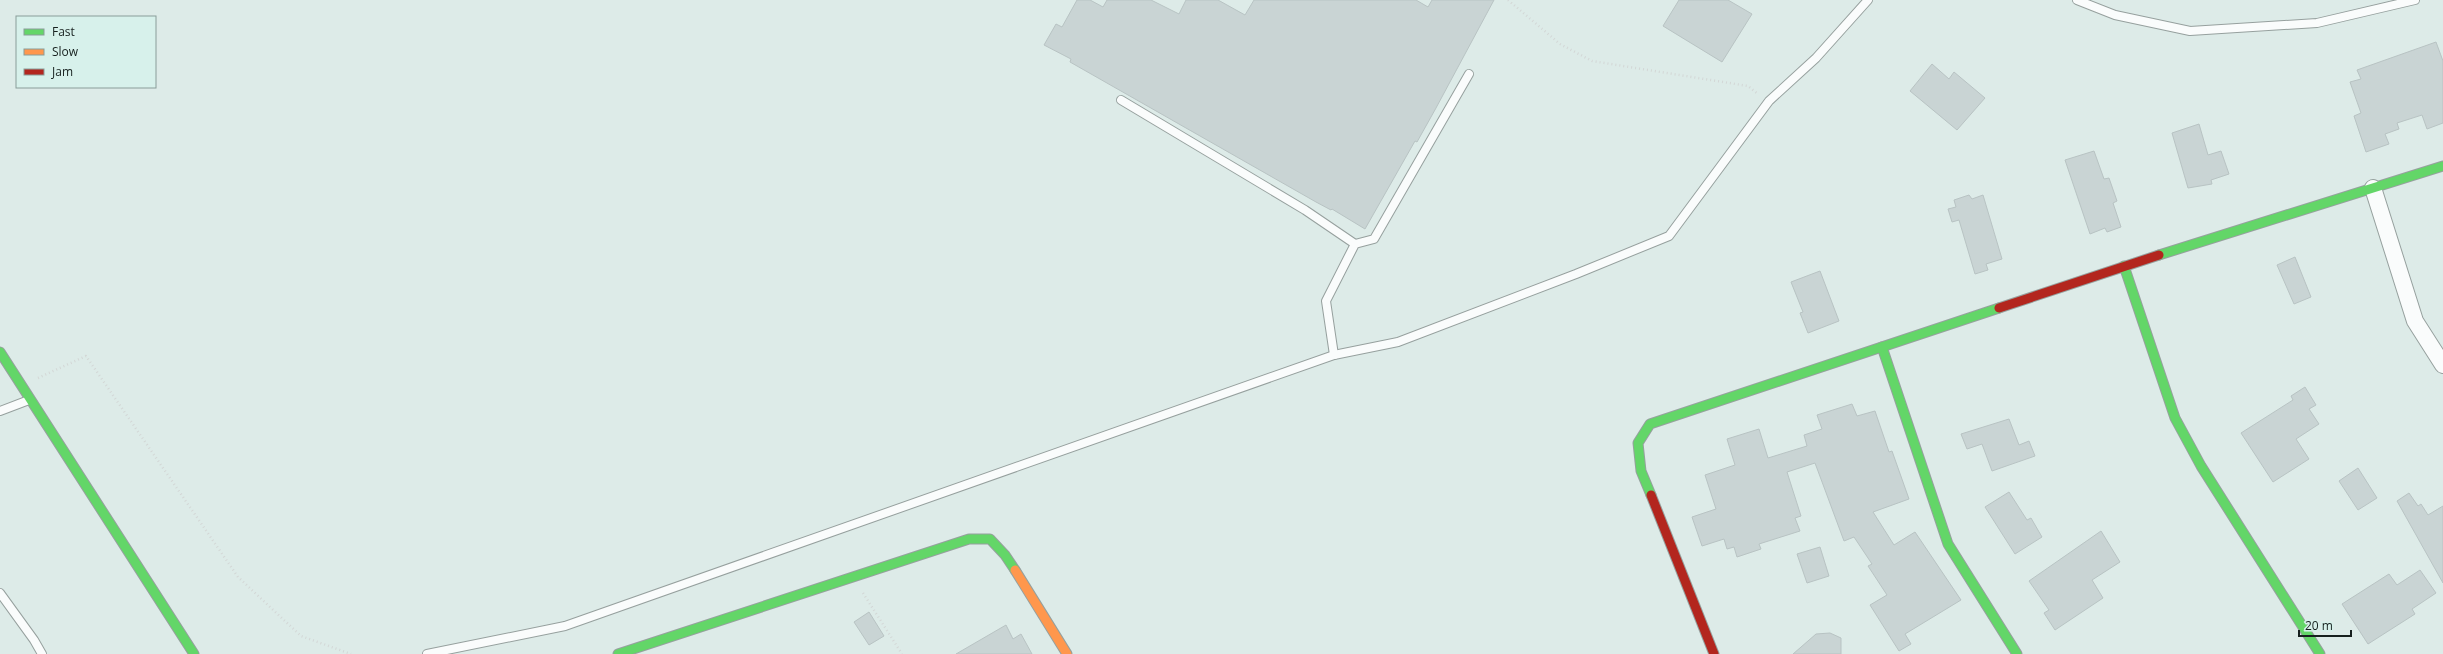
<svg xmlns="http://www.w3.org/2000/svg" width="2443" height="654" font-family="'Open Sans',sans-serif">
  <rect width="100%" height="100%" fill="#ddebe8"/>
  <g fill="#c9d4d4" stroke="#b8c3c3">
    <path d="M1077 0H1090L1103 7 1107 0H1151L1179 14 1186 0H1218L1245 15 1254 0H1416L1428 7 1432 0H1494L1436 108 1417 142 1415 141 1365 229 1332 209 1331 210 1316 202 1070 62 1071 59 1044 45 1056 24 1062 27Z"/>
    <path d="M1679 0H1728L1752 14 1722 62 1663 26Z"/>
    <path d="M2436 42 2443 61V123L2427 129 2422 115 2397 123 2399 129 2385 134 2389 144 2366 152 2354 116 2361 113 2350 82 2361 79 2357 70Z"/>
    <path d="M1932 64 1949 79 1954 72 1985 98 1957 130 1910 91Z"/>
    <path d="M2199 124 2208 155 2221 151 2229 174 2211 180 2212 184 2188 188 2172 133Z"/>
    <path d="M2094 151 2104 179 2109 178 2117 201 2113 203 2121 227 2107 232 2105 228 2090 234 2065 160Z"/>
    <path d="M1969 195 1972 199 1983 195 2002 259 1986 264 1988 270 1975 274 1959 220 1952 222 1948 209 1956 207 1954 200Z"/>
    <path d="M2295 257 2311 297 2294 304 2277 265Z"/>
    <path d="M1820 271 1839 321 1808 333 1800 313 1803 312 1791 282Z"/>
    <path d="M2305 387 2316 405 2309 409 2319 424 2296 439 2309 459 2273 482 2241 433 2293 400 2291 396Z"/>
    <path d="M1852 404 1857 416 1875 411 1889 452 1892 451 1909 499 1873 512 1894 545 1915 532 1961 600 1905 634 1911 644 1899 651 1870 605 1887 595 1868 566 1872 564 1854 537 1844 541 1815 463 1787 472 1801 516 1795 518 1800 531 1759 544 1761 549 1737 557 1734 547 1727 549 1724 539 1702 546 1692 517 1716 509 1705 475 1735 465 1727 439 1759 429 1768 458 1807 446 1804 435 1822 429 1817 415Z"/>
    <path d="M2009 419 2019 445 2029 441 2035 456 1992 471 1982 444 1967 449 1961 434Z"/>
    <path d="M2358 468 2377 498 2358 510 2339 481Z"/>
    <path d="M2009 492 2027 520 2031 518 2042 537 2015 554 1985 507Z"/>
    <path d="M2409 493 2418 506 2421 504 2428 515 2443 506V583L2397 501Z"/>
    <path d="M2101 531 2120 562 2092 580 2103 598 2055 630 2044 613 2049 610 2029 581Z"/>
    <path d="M1820 547 1829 576 1807 583 1797 554Z"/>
    <path d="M2420 570 2436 593 2412 609 2415 614 2368 644 2342 604 2389 574 2397 585Z"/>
    <path d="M869 612 884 636 869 645 854 622Z"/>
    <path d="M1006 625 1013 639 1021 634 1032 654H956Z"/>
    <path d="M1830 633 1841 638V654H1793L1816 634Z"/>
  </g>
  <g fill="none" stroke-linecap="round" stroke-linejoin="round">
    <g stroke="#96a09e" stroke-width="10">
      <g id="lane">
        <path d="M2077 0 2115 15 2190 31 2317 23 2415 0"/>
        <path d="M1121 100 1305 210 1355 244"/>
        <path d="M1334 355 1326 301 1355 244 1374 239 1469 74"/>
        <path d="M0 411 29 400"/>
        <path d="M0 593 34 640 42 654"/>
        <path d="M427 654 565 626 1334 355 1398 342 1576 274 1669 236 1769 101 1816 58 1868 0"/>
      </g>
    </g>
    <g stroke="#96a09e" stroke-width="18">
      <path id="street" d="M2373 188 2415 321 2443 365"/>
    </g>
    <g stroke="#96a09e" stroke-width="11">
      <g id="fast">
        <path d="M2159 255 2443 166"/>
        <path d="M2124 266 2175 418 2201 466 2320 654"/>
        <path d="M1882 347 1948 544 2017 654"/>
        <path d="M0 352 194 654"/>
        <path d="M1651 495 1641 471 1638 443 1650 424 1999 308"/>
        <path d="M618 654 969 539H990L1005 555 1015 570"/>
      </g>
    </g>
    <g stroke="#96a09e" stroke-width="11">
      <path id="slow" d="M1015 570 1067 654"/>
    </g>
    <g stroke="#96a09e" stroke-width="11">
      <g id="jam">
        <path d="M1999 308 2159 255"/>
        <path d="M1651 495 1714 654"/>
      </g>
    </g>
    <g stroke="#d3d7d6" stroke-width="2.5" stroke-dasharray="1 3" stroke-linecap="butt">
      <path d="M1508 0 1560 44 1592 61 1748 86 1758 94"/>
      <path d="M38 378 86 356 238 577 301 636 351 654"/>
      <path d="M863 593 902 654"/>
    </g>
    <use href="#lane" stroke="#fafcfc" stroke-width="8"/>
    <use href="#street" stroke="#fafcfc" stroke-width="16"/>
    <use href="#fast" stroke="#63d668" stroke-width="9"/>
    <use href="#slow" stroke="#ff974d" stroke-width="9"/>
    <use href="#jam" stroke="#b3261e" stroke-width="9"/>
  </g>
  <rect x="16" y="16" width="140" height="72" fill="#d7f1eb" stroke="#8a9d99"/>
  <rect x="24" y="29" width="20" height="6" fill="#63d668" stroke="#8a9d99"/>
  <text x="52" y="36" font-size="12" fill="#16201e">Fast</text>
  <rect x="24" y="49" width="20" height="6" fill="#ff974d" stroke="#8a9d99"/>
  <text x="52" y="56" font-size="12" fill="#16201e">Slow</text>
  <rect x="24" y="69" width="20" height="6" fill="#b3261e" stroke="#8a9d99"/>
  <text x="52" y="76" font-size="12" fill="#16201e">Jam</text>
  <path d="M2299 630v6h52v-6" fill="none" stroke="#16201e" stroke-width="2"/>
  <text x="2305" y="630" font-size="12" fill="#16201e" stroke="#d7f1eb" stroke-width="3" paint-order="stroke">20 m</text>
</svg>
